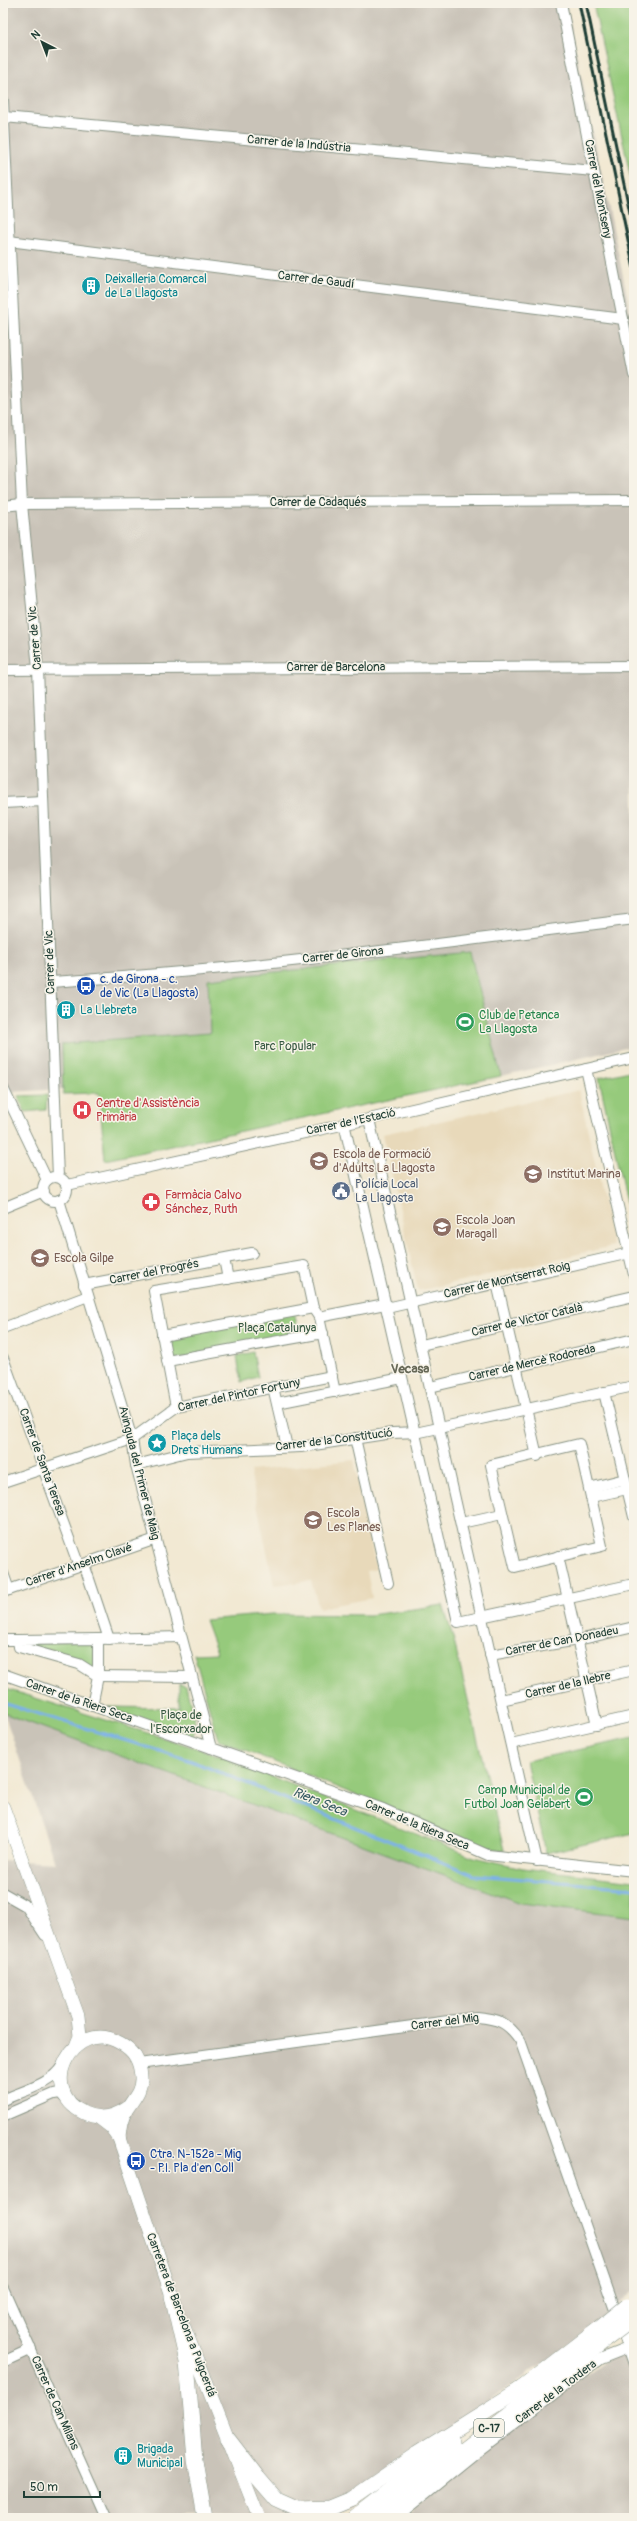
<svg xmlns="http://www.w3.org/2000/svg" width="637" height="2521" font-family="Pangolin,sans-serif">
  <rect width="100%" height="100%" fill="#f7f3e8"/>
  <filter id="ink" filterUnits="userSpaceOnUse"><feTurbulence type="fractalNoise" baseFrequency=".025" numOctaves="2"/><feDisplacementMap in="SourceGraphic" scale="8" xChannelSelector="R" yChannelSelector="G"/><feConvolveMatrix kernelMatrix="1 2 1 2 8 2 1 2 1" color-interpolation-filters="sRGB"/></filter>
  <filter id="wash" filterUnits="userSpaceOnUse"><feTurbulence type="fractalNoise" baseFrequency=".012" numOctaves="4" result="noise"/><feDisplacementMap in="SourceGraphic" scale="16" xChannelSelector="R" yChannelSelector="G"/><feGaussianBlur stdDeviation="0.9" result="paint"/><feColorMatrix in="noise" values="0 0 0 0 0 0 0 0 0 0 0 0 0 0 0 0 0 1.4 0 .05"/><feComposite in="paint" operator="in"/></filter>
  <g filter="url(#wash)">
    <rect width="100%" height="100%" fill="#f2e9d3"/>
    <g fill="#e8d9ba">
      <path d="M579 1090 613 1246 418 1291 383 1134Z"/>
      <path d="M354 1460 376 1569 367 1571 372 1598 319 1608 311 1581 274 1585 250 1471Z"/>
    </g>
    <g fill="#c9c3b8">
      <path d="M3 3H566L634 329V1046L501 1076 470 952 208 979 210 1034 63 1044 64 1089 10 1092 3 1078Z"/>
      <path d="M4 1713 521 1903 634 1917V2290L572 2344 360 2490 362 2497 334 2518H3V1860L55 1863Z"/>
      <path d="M634 2340V2518H401L503 2435Z"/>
    </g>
    <g fill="#96ca7c" stroke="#5a8458">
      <path d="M593 3H634V193Z"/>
      <path d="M470 952 501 1076 105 1160 99 1093 63 1094 62 1044 210 1033 208 979Z"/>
      <path d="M634 1070V1239L599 1078Z"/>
      <path d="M47 1095 46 1110 25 1112 18 1096Z"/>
      <path d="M294 1311 299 1337 167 1361 162 1336Z"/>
      <path d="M253 1352 258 1377 241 1382 237 1356Z"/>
      <path d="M443 1605 453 1637 504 1850 486 1848 218 1739 194 1654 217 1653 205 1620 273 1614 370 1615Z"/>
      <path d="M98 1639V1676L18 1640Z"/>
      <path d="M179 1684 186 1686 196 1726 192 1740 108 1707 179 1708Z"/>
      <path d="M3 1688 212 1753 474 1857 523 1868 634 1881V1917L521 1903 3 1713Z"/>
      <path d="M634 1738V1833L546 1853 526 1761Z"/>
    </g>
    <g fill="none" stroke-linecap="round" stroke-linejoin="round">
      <path stroke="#7db1ea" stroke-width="3" d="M3 1703 189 1760 474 1875 634 1888"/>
    </g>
  </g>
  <g filter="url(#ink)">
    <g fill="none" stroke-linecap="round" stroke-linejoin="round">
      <g stroke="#889384" stroke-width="12">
        <g id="minor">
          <path d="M561 3 634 375"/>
          <path d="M3 100 22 504 38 669 58 1177"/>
          <path d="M4 117 594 171"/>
          <path d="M9 241 623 319"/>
          <path d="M3 506 22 504 634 500"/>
          <path d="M3 670 634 666"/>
          <path d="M3 803 43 801"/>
          <path d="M51 982C246 970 440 944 634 919"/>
          <path d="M586 1069 634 1275"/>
          <path d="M3 1088 47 1180"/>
          <path d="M369 1119 537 1861"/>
          <path d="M344 1123 458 1622 634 1584"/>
          <circle cx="55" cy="1189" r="12"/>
          <path d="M67 1185 369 1119 634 1058"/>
          <path d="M59 1200 132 1439 136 1465 211 1748"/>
          <path d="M3 1208 44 1191"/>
          <path d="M224 1259 228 1279"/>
          <path d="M497 1283 537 1456"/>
          <path d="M84 1285 252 1253"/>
          <path d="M319 1317 385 1304 391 1307 630 1253"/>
          <path d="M3 1328 88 1296"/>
          <path d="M162 1336 313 1308"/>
          <path d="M421 1345 634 1296"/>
          <path d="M3 1358 79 1566"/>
          <path d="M167 1361 323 1333"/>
          <path d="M273 1387 287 1447"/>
          <path d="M430 1387 634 1339"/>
          <path d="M604 1392 634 1517"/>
          <path d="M277 1403 402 1378"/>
          <path d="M176 1407 154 1291 304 1266 313 1308 319 1317 335 1392"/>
          <path d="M355 1438 388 1583"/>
          <path d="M579 1444 602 1546 515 1567 491 1465Z"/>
          <path d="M136 1465 187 1452 301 1447 392 1433 420 1432 634 1386"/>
          <path d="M3 1482 132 1439 176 1407 332 1376"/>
          <path d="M589 1488 625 1479"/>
          <path d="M591 1497 627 1489"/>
          <path d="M461 1523 502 1514"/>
          <path d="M558 1556 597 1725"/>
          <path d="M84 1564 109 1639"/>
          <path d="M3 1573 9 1590"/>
          <path d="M3 1592 156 1539"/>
          <path d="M98 1639 181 1637"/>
          <path d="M3 1640H18"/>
          <path d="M490 1655 578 1640 634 1627"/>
          <path d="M3 1674 383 1809 488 1855 634 1871"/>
          <path d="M98 1676 192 1677"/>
          <path d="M501 1700 634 1670"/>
          <path d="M92 1706 98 1676V1639L18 1640 19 1647 79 1664 98 1676"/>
          <path d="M511 1744 634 1716"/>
          <path d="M3 1893 26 1906 45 1935"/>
          <path d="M139 2064 477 2017C499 2019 507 2022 520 2040L634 2364"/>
          <path d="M3 2100C22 2091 52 2084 62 2066"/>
          <path d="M3 2116 54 2094 60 2093 67 2100"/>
          <path d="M3 2288 106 2518"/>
          <path d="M3 2362 31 2349"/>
          <path d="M395 2518 474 2454 600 2359 628 2348"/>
        </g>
      </g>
      <g stroke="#889384" stroke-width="14">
        <g id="major">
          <path d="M3 1807 78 2016 80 2036 76 2046"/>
          <path d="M98 2117 111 2127 119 2138 175 2305"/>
          <path d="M119 2138C120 2128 121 2118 127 2109 133 2099 142 2091 141 2077 140 2061 134 2050 120 2043 74 2016 35 2090 84 2113 99 2120 114 2117 127 2108"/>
          <path d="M184 2327 259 2518"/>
        </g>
      </g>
      <g stroke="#889384" stroke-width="16">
        <g id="highway">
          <path d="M172 2296 187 2362 195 2460 205 2518"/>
          <path d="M517 2392 600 2328"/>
          <path d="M228 2439 258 2478 277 2500 297 2509 330 2508 352 2499 417 2454 524 2387"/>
          <path d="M355 2518 452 2442"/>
          <path d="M376 2518 605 2340"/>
        </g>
      </g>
      <use href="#minor" stroke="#fff" stroke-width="10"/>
      <use href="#major" stroke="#fff" stroke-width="13"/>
      <use href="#highway" stroke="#fff" stroke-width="15"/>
      <g stroke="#1f3d34" stroke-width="3">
        <path d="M579 3 634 269"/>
        <path d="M586 3 634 232"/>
      </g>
      <g stroke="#889384" stroke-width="16" stroke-linecap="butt">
        <g id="highway-bridge">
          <path d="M600 2328 627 2306"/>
          <path d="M605 2340 633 2319"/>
        </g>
      </g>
      <use href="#highway-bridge" stroke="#fff" stroke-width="15"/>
    </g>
  </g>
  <defs>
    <g id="building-disc" transform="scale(1)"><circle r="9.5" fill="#0f9aa8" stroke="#f7f3e8"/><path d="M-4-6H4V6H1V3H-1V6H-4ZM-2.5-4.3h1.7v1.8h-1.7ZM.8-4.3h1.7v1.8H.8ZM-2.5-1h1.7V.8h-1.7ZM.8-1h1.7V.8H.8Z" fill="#fff"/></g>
    <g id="bus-disc" transform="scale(1)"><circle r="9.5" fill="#1a4fb4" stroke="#f7f3e8"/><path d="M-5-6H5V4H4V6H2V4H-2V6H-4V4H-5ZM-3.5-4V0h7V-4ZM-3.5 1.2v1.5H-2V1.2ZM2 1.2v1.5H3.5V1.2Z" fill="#fff"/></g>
    <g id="stadium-disc" transform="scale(1)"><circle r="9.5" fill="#2e9e5b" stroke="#f7f3e8"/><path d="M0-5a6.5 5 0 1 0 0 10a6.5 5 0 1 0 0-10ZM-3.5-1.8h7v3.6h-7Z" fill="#fff"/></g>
    <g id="hospital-disc" transform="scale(1)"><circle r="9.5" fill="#e0444e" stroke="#f7f3e8"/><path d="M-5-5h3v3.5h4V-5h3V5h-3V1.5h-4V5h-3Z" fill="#fff"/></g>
    <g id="university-disc" transform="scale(1)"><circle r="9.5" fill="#8d6e63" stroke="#f7f3e8"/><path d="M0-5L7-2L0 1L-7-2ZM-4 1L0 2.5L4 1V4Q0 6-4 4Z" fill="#fff"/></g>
    <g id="school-disc" transform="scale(1)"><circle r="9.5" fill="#8d6e63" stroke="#f7f3e8"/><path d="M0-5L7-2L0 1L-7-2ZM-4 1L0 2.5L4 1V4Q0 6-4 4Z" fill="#fff"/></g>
    <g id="civic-disc" transform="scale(1)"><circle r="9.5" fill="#5c6f8a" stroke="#f7f3e8"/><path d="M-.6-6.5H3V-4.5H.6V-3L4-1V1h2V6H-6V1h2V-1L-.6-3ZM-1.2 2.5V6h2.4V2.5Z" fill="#fff"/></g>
    <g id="pharmacy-disc" transform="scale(1)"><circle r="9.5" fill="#e0444e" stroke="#f7f3e8"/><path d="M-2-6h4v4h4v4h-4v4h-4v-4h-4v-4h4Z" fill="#fff"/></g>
    <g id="sight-disc" transform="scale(1)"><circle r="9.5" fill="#0f9aa8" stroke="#f7f3e8"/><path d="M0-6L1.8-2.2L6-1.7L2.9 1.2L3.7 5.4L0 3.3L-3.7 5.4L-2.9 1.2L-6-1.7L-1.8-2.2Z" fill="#fff"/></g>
  </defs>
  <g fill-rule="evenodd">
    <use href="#building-disc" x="91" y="286"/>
    <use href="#bus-disc" x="86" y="986"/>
    <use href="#building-disc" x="66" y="1010"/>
    <use href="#stadium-disc" x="465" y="1022"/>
    <use href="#hospital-disc" x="82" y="1110"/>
    <use href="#university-disc" x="319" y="1161"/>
    <use href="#school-disc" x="533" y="1174"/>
    <use href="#civic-disc" x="341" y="1191"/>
    <use href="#pharmacy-disc" x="151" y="1202"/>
    <use href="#school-disc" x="442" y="1227"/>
    <use href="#school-disc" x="40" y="1258"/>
    <use href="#sight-disc" x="157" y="1443"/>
    <use href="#school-disc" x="313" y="1520"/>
    <use href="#stadium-disc" x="584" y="1797"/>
    <use href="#bus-disc" x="136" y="2161"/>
    <use href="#building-disc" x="123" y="2456"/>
  </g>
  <g text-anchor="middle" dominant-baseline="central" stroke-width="3" stroke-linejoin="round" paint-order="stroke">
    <rect fill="#f7f3e8" stroke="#60746a" stroke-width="1" x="474" y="2419" width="30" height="18" rx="3"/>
    <g font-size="11" font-weight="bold" fill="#1f3d34">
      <text x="489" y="2428">C-17</text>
    </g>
    <g font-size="12" fill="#1f3d34" stroke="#f7f3e8">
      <text transform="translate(299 144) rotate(5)">Carrer de la Indústria</text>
      <text transform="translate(598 189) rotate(79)">Carrer del Montseny</text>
      <text transform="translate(316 280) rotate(7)">Carrer de Gaudí</text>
      <text x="318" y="502">Carrer de Cadaqués</text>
      <text transform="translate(35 638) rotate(-95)">Carrer de Vic</text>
      <text x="336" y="667">Carrer de Barcelona</text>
      <text transform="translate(343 955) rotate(-6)">Carrer de Girona</text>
      <text transform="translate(50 962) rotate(-92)">Carrer de Vic</text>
      <text transform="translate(351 1122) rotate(-12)">Carrer de l'Estació</text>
      <text transform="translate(154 1272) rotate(-11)">Carrer del Progrés</text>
      <text transform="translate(507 1280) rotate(-13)">Carrer de Montserrat Roig</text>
      <text transform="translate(527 1320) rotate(-13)">Carrer de Victor Català</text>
      <text transform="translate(532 1363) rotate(-13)">Carrer de Mercè Rodoreda</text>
      <text transform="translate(239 1395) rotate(-12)">Carrer del Pintor Fortuny</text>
      <text transform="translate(334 1440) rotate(-7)">Carrer de la Constitució</text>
      <text transform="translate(42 1462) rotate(70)">Carrer de Santa Teresa</text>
      <text transform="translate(139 1473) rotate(76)">Avinguda del Primer de Maig</text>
      <text transform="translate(79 1565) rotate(-19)">Carrer d'Anselm Clavé</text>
      <text transform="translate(562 1641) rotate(-11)">Carrer de Can Donadeu</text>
      <text transform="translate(568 1685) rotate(-13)">Carrer de la llebre</text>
      <text transform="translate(79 1701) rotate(19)">Carrer de la Riera Seca</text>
      <text transform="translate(417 1825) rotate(23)">Carrer de la Riera Seca</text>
      <text transform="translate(445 2022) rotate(-7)">Carrer del Mig</text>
      <text transform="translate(181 2315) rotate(69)">Carretera de Barcelona a Puigcerdá</text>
      <text transform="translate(556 2392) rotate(-37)">Carrer de la Tordera</text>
      <text transform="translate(55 2403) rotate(66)">Carrer de Can Milans</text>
    </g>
    <g font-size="12" fill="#0d838f" stroke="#f7f3e8" text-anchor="start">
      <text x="105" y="279">Deixalleria Comarcal<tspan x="105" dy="14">de La Llagosta</tspan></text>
      <text x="80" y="1010">La Llebreta</text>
      <text x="171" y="1436">Plaça dels<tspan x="171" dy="14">Drets Humans</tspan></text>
      <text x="137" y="2449">Brigada<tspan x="137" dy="14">Municipal</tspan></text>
    </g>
    <g font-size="12" fill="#164399" stroke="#f7f3e8" text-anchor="start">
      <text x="100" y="979">c. de Girona - c.<tspan x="100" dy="14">de Vic (La Llagosta)</tspan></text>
      <text x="150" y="2154">Ctra. N-152a - Mig<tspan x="150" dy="14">- P.I. Pla d'en Coll</tspan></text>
    </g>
    <g font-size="12" fill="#27864d" stroke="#f7f3e8" text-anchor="start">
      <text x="479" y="1015">Club de Petanca<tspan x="479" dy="14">La Llagosta</tspan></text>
      <text x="570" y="1790" text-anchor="end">Camp Municipal de<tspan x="570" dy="14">Futbol Joan Gelabert</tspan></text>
    </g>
    <g font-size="12" fill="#375942" stroke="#f7f3e8">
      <text x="285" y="1046">Parc Popular</text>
      <text x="277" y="1328">Plaça Catalunya</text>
      <text x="181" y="1715">Plaça de<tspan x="181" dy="14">l'Escorxador</tspan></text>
    </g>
    <g font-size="12" fill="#be3a42" stroke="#f7f3e8" text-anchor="start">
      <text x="96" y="1103">Centre d'Assistència<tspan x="96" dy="14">Primària</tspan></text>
      <text x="165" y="1195">Farmàcia Calvo<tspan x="165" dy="14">Sánchez, Ruth</tspan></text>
    </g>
    <g font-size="12" fill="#785e54" stroke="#f7f3e8" text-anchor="start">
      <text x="333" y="1154">Escola de Formació<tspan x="333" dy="14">d'Adults La Llagosta</tspan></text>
      <text x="547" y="1174">Institut Marina</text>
      <text x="456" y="1220">Escola Joan<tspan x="456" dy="14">Maragall</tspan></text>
      <text x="54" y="1258">Escola Gilpe</text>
      <text x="327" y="1513">Escola<tspan x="327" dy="14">Les Planes</tspan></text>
    </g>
    <g font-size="12" fill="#4e5e75" stroke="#f7f3e8" text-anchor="start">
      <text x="355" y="1184">Polícia Local<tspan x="355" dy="14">La Llagosta</tspan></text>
    </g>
    <g font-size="13" font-weight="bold" fill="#666857" stroke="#f7f3e8">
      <text x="410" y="1369">Vecasa</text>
    </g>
    <g font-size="13" font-style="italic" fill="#365a62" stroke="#f7f3e8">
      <text transform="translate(320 1802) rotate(22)">Riera Seca</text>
    </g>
  </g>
  <rect width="637" height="2521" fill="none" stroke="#f7f3e8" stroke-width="16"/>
  <g transform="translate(42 42) rotate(318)" stroke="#f7f3e8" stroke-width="3" paint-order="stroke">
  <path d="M0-3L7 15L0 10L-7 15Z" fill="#1f3d34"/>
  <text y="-6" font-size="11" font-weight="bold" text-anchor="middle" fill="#1f3d34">N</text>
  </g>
  <path d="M24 2491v6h76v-6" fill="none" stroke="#1f3d34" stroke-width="2"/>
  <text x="30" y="2491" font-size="12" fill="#1f3d34" stroke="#f7f3e8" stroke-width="3" paint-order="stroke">50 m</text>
</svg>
